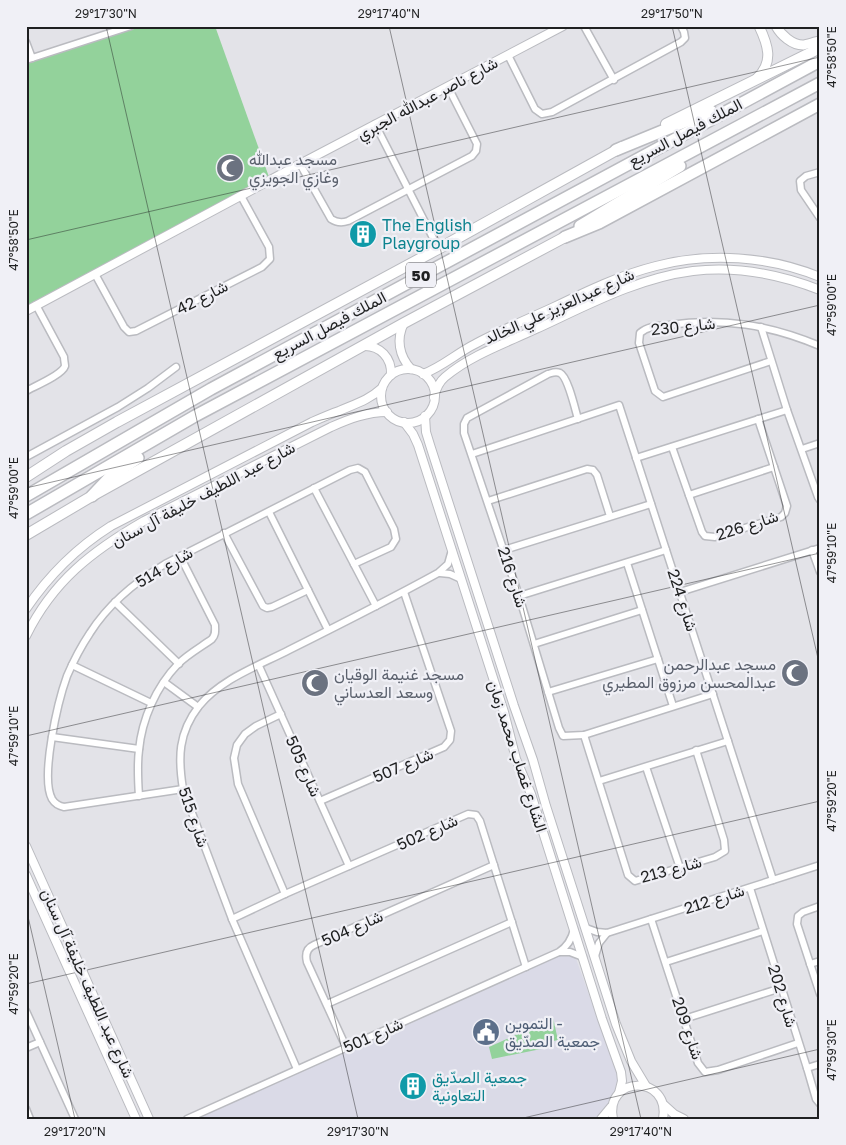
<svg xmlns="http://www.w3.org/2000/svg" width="846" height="1145" font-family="'Golos Text',Vazirmatn,sans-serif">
  <rect width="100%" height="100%" fill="#e3e3e8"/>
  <path fill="#dadae7" d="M574 953 618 1076 615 1095 602 1113 595 1119H187L559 954Z"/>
  <g fill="#93d29b">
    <path d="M131 26H215L269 177 26 310V60Z"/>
    <path d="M553 1018 558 1040 540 1044 541 1049 492 1059 489 1047Z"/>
  </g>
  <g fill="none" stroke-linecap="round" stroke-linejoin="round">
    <g stroke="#babbc0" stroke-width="9">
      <g id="minor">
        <path d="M584 26 614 80"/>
        <path d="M26 42 32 58"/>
        <path d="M508 55 535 109 542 114 552 112 681 42 685 38 684 32 681 26"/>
        <path d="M26 60 131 26"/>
        <path d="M375 124 433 238"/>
        <path d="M300 164 331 219C337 223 342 223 348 221L472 156 476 151 477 144 448 87"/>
        <path d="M820 172 806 176 800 181 801 190 820 218"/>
        <path d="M95 274 124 327 129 332 136 331 262 267 270 259 269 247 241 196"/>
        <path d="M761 327 787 410 818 497 820 500"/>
        <path d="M771 361 663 397 655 391 639 343 640 333C648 326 658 326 669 325 722 317 770 325 820 346"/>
        <path d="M26 391C35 386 62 375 65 366 65 364 64 360 64 357L36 305"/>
        <path d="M578 419C575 409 568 377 560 373 555 371 552 373 548 374L467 418 464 424V433L519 596 559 728 563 736 584 735 713 694"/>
        <path d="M672 447 702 532 705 536 715 537 781 517 785 513 787 506 758 419"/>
        <path d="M802 449 820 443"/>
        <path d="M472 454 619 405 773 880"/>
        <path d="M26 457 118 407 148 388 176 367"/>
        <path d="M636 458 787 410"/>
        <path d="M314 488 376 606"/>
        <path d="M689 495 774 467"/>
        <path d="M488 501 587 469 593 470 597 475 610 516"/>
        <path d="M269 512 328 630"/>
        <path d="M224 533 263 606 267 608 272 607 308 590"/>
        <path d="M504 550 651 504"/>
        <path d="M812 550 820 572"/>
        <path d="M627 563 673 706"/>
        <path d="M440 573 450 574 461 579"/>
        <path d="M680 592 820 548"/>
        <path d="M519 596 666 550"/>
        <path d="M115 602 179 664"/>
        <path d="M534 644 642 610"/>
        <path d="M72 665 151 703"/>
        <path d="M259 666 349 866"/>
        <path d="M164 682 198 707"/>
        <path d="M548 692 658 659"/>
        <path d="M281 714 256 726 245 734 237 745 234 758 238 784 285 894"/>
        <path d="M584 735 628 875 635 881 715 857 725 851 724 840 696 750"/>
        <path d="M52 737 139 749"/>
        <path d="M646 767 680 868"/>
        <path d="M599 781 728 741"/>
        <path d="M183 789 64 807C59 806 55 804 52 799 40 777 58 701 67 676 73 662 82 645 90 633 109 603 135 582 165 564L350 470 358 468 365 472 394 529 396 539 391 547 354 564"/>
        <path d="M139 796C138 781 137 765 139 750 142 719 156 687 178 664 188 654 201 647 212 639 216 634 215 631 215 625L180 556"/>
        <path d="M320 801 444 747 450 740 451 731 404 592"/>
        <path d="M750 888 807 1068 816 1099 820 1104"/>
        <path d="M820 906 803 912 798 916 797 924 820 994"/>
        <path d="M232 919 285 894 468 814 476 815 480 821 526 967"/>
        <path d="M651 919 698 1063 705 1072 718 1070 798 1043"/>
        <path d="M586 928 597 932 607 933 820 865"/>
        <path d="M560 952H570L583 957"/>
        <path d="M595 956 599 943 607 933"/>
        <path d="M666 962 763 931"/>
        <path d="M810 964 820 961"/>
        <path d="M327 1004 512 922"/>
        <path d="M26 1011 75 1119"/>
        <path d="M684 1019 781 988"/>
        <path d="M346 1047 307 962C305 954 307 948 314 945L494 865"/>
        <path d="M26 1048 40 1042"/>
        <path d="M807 1068 820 1064"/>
        <path d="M297 1069 232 919 183 789C178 758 178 733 199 706 221 679 258 666 289 650 339 625 389 600 438 573L448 564 452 550"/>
        <path d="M26 1109 30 1119"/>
        <path d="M187 1119 559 952C568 946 572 939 574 929"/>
      </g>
    </g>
    <g stroke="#babbc0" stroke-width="10">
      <g id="tertiary">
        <path d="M26 311 300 164 563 26"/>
        <path d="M404 323C396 339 399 356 411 369"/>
        <path d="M363 346C380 345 392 358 391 375"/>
        <circle cx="408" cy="396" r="27"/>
        <path d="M423 374C442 367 457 353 475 344 501 330 528 319 554 307 587 291 620 275 656 266 709 252 769 256 820 277"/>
        <path d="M434 397C436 389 439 382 445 377 471 355 506 343 536 329 586 306 637 278 693 271 736 266 779 274 820 290"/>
        <path d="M425 416 426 432 430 445 514 706 533 760 546 806 616 1024 631 1061 646 1086"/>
        <path d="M404 422 413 434 418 445 504 712 516 759 531 794 602 1019 621 1072 622 1081 619 1093"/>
        <path d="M26 609C49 575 76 548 111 526L312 422C321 418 330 414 339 411 355 404 369 400 382 388"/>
        <path d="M26 636C53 581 92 551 144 521L331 427C349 419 367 412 387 412"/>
        <path d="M26 846 149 1119"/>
        <path d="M26 875 136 1119"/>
        <path d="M664 1105 674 1114 684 1119"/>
        <path d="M601 1119 611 1107"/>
        <path d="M613 1119C604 1075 671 1074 663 1119"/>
      </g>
    </g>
    <g stroke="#babbc0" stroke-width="11">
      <g id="secondary">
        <path d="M776 26C781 35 792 45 803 45 808 44 815 42 820 41"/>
        <path d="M757 78C774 62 768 45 759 26"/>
      </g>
    </g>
    <g stroke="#babbc0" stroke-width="12">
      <g id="primary">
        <path d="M666 124 820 48"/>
        <path d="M26 477 66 451 117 422 438 249 622 147"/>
        <path d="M26 535 92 496 404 323 565 237"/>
      </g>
    </g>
    <g stroke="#babbc0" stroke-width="14">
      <g id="motorway">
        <path d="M616 150 711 111"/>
        <path d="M580 226 680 166"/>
        <path d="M565 237 599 223 820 104"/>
        <path d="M26 496 211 389 820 61"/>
        <path d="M92 496 111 476 138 458"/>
        <path d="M26 514 195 416 820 83"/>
      </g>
    </g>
    <use href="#minor" stroke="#fff" stroke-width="6"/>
    <use href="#tertiary" stroke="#fff" stroke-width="8"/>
    <use href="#secondary" stroke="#fff" stroke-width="9"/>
    <use href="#primary" stroke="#fff" stroke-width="10"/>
    <use href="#motorway" stroke="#fff" stroke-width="11"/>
  </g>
  <path fill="none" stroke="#1f2021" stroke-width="1" stroke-opacity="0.45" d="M106 26 358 1119M389 26 641 1119M672 26 820 667M26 240 820 57M26 488 820 305M26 736 820 553M26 908 75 1119M26 984 820 801M519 1119 820 1049"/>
  <defs>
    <g id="mosque-disc" transform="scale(1.4375)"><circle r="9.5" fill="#6b7280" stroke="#f0f0f6"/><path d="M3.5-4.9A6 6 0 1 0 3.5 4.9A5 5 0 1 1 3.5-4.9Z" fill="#fff"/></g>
    <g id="building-disc" transform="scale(1.4375)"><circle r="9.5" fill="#0f9aa8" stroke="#f0f0f6"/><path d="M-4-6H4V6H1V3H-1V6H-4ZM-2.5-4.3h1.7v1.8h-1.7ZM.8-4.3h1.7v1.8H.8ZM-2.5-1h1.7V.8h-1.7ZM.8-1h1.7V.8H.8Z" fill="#fff"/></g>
    <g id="civic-disc" transform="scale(1.4375)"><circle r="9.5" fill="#5c6f8a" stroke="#f0f0f6"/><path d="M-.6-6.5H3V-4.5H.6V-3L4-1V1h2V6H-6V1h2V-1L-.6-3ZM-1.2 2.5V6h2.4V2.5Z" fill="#fff"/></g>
  </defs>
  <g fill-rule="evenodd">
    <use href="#mosque-disc" x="230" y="168"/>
    <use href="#building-disc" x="363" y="234"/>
    <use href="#mosque-disc" x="795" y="673"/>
    <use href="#mosque-disc" x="315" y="683"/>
    <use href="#civic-disc" x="486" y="1032"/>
    <use href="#building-disc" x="413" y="1086"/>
  </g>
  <g text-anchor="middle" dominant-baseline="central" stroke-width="4.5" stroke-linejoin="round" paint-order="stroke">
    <rect fill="#f0f0f6" stroke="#5e5e61" stroke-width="1" x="406" y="262.5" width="30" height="25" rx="4"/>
    <g font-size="15" font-weight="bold" fill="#1f2021">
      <text x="421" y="275">50</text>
    </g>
    <g font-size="16" fill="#1f2021" stroke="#f0f0f6">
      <text transform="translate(427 98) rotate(-28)">شارع ناصر عبدالله الجبري</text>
      <text transform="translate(685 132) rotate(-28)">الملك فيصل السريع</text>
      <text transform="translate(202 297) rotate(-27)">شارع 42</text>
      <text transform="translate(559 306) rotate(-24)">شارع عبدالعزيز علي الخالد</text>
      <text transform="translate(329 325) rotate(-28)">الملك فيصل السريع</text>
      <text transform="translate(683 326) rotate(-6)">شارع 230</text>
      <text transform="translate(203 494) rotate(-28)">شارع عبد اللطيف خليفة آل سنان</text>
      <text transform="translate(747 525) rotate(-18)">شارع 226</text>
      <text transform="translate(164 567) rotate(-31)">شارع 514</text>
      <text transform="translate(513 577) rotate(72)">شارع 216</text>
      <text transform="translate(683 600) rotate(72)">شارع 224</text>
      <text transform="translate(518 756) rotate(72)">الشارع غصاب محمد زمان</text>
      <text transform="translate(403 765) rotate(-23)">شارع 507</text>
      <text transform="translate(304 766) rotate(66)">شارع 505</text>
      <text transform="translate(194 817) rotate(71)">شارع 515</text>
      <text transform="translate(427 832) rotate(-24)">شارع 502</text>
      <text transform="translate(671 869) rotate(-15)">شارع 213</text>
      <text transform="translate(714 899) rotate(-18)">شارع 212</text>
      <text transform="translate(352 928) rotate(-24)">شارع 504</text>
      <text transform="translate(88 983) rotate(66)">شارع عبد اللطيف خليفة آل سنان</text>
      <text transform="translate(783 996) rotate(73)">شارع 202</text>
      <text transform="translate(688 1028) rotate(71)">شارع 209</text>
      <text transform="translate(373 1035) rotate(-24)">شارع 501</text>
    </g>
    <g font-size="16" fill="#5b616d" stroke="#f0f0f6" text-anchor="start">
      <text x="249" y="159">مسجد عبدالله<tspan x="249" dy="18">وغازي الجويزي</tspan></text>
      <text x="776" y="664" text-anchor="end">مسجد عبدالرحمن<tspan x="776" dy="18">عبدالمحسن مرزوق المطيري</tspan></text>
      <text x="334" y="674">مسجد غنيمة الوقيان<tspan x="334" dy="18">وسعد العدساني</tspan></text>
    </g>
    <g font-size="16" fill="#0d838f" stroke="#f0f0f6" text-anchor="start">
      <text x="382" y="225">The English<tspan x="382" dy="18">Playgroup</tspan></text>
      <text x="432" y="1077">جمعية الصدّيق<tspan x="432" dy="18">التعاونية</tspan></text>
    </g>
    <g font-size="16" fill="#4e5e75" stroke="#f0f0f6" text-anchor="start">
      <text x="505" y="1023">التموين -<tspan x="505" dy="18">جمعية الصدّيق</tspan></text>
    </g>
  </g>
  <rect width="846" height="1145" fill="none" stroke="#f0f0f6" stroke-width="55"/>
  <rect x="28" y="28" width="790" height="1090" fill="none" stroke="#1f2021" stroke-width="2"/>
  <g font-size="12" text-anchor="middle" fill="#1f2021">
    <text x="106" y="18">29°17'30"N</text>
    <text x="389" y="18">29°17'40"N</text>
    <text x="672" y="18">29°17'50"N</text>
    <text transform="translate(832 57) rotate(-90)" y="4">47°58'50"E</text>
    <text transform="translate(14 240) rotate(-90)" y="4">47°58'50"E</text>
    <text transform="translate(832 305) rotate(-90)" y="4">47°59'00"E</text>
    <text transform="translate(14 488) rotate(-90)" y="4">47°59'00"E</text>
    <text transform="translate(832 553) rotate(-90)" y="4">47°59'10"E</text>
    <text transform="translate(14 736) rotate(-90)" y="4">47°59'10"E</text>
    <text transform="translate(832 801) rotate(-90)" y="4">47°59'20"E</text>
    <text transform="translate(14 984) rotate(-90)" y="4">47°59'20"E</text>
    <text transform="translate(832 1050) rotate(-90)" y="4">47°59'30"E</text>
    <text x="75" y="1136">29°17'20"N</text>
    <text x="358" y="1136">29°17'30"N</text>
    <text x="641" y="1136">29°17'40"N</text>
  </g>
</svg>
